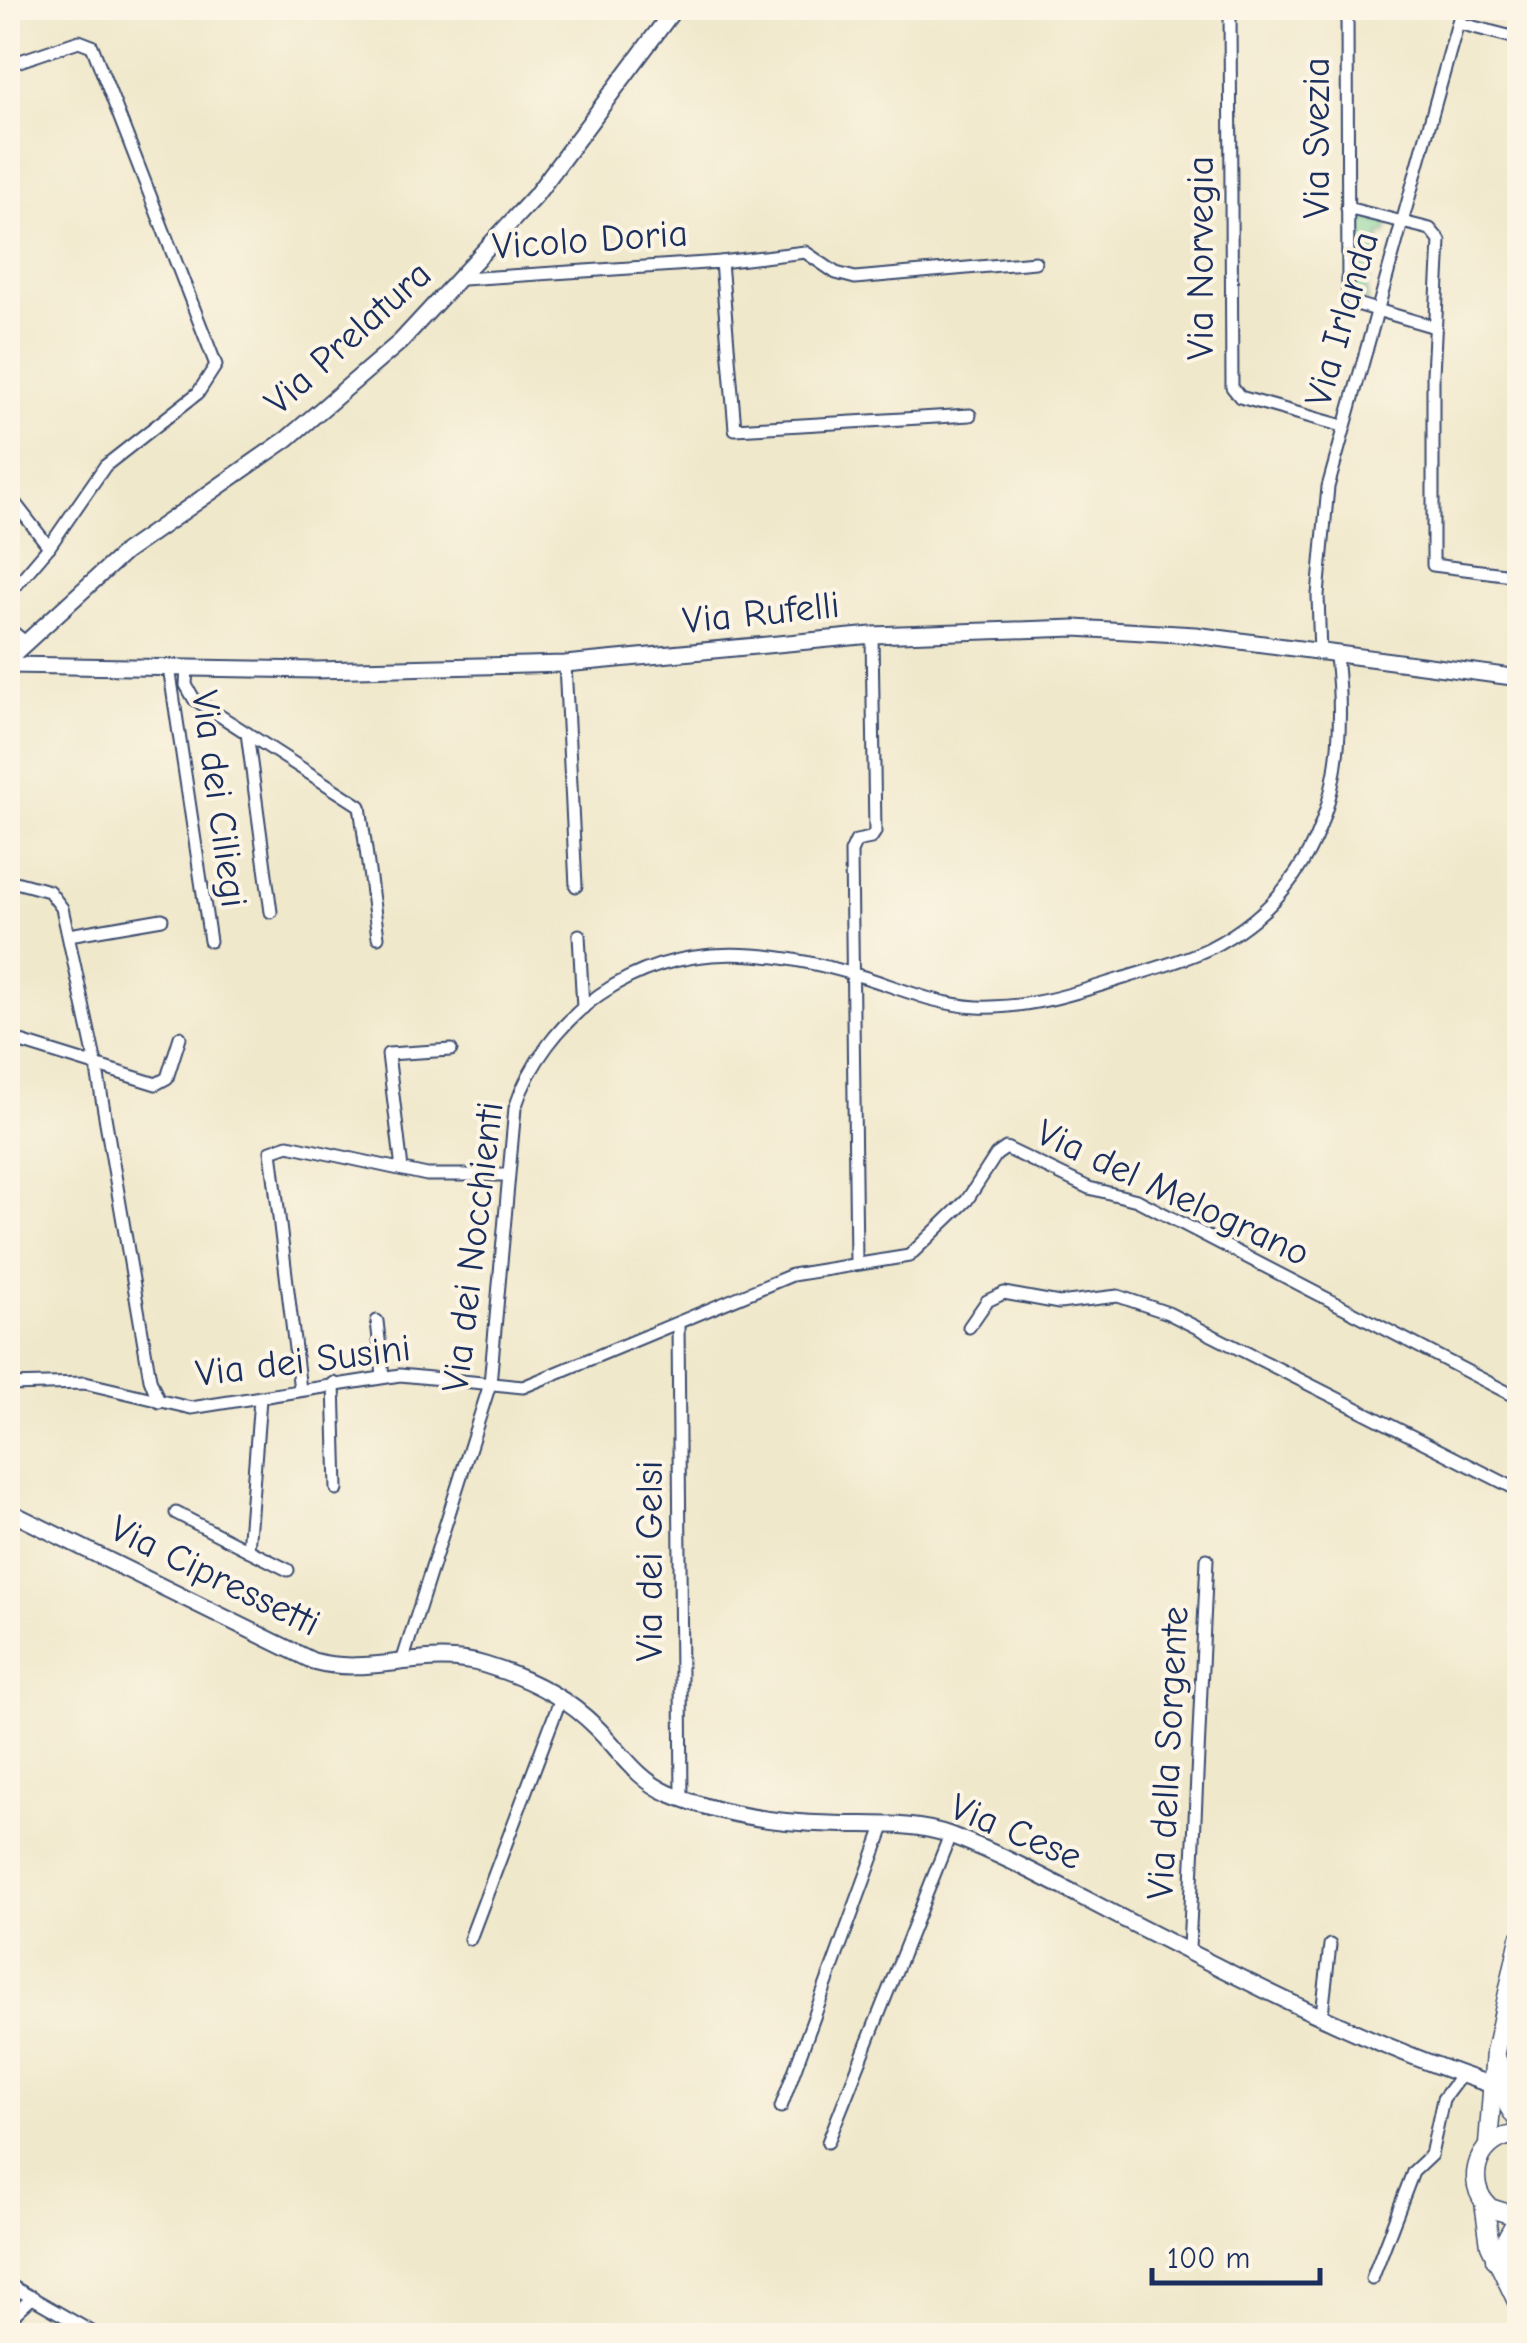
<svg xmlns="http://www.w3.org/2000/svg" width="1527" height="2343" font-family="'Comic Neue',sans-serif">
  <rect width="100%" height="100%" fill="#fcf5e5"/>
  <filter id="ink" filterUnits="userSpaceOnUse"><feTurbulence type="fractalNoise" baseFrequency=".01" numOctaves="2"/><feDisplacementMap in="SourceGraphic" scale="20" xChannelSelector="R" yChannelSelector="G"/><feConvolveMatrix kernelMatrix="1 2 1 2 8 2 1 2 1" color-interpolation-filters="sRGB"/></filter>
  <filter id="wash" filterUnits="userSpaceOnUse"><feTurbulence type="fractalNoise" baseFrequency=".0048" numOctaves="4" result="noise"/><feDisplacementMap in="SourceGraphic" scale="40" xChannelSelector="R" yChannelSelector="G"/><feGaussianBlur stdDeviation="2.25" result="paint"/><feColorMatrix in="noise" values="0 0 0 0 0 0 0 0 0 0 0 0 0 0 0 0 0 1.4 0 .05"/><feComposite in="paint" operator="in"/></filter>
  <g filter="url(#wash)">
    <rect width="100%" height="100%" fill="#f0e8cb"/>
    <path fill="#7cd093" stroke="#4c8078" stroke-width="2.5" d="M1359 217 1389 223 1386 234H1381L1366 289 1368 303 1353 294V221Z"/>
  </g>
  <g filter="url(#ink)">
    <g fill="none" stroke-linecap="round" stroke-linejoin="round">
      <g stroke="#3b4b6e" stroke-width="15">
        <g id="street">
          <path d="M1230 8 1232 387 1240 397 1343 426"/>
          <path d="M1347 8 1348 295 1353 303 1435 327"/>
          <path d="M1458 23 1520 39"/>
          <path d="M8 65 79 41 92 46 216 365 198 393 105 466 49 547 8 595"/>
          <path d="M1347 208 1430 229 1440 241 1433 374V565L1520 576"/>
          <path d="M721 262 805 252 836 273 855 278 1035 262"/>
          <path d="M463 279 721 262 735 429 970 415"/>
          <path d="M8 494 49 547"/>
          <path d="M8 628 25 642"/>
          <path d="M1320 654 1318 595 1328 487 1462 8"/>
          <path d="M565 664 576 886"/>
          <path d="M169 667 210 941"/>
          <path d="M187 667 186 685 194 699 360 806 378 937"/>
          <path d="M247 733 271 912"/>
          <path d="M8 880 49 891 62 908 96 1064 150 1379 159 1402"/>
          <path d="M69 935 162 919"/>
          <path d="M579 935 583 1008"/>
          <path d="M8 1038 156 1084 167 1078 180 1037"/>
          <path d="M402 1169 388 1054 451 1050"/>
          <path d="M856 1262 851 852 856 841 871 838 875 832 872 635"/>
          <path d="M377 1321 383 1376"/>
          <path d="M678 1323 682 1799"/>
          <path d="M969 1327 987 1301 1004 1293 1059 1303 1118 1296 1168 1313 1520 1491"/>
          <path d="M334 1383 337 1489"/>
          <path d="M8 1385 85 1383 191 1408 400 1375 523 1387 792 1275 909 1256 967 1200 996 1155 1006 1148 1089 1188 1137 1200 1520 1399"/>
          <path d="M300 1390 271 1151 288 1145 427 1175H506"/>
          <path d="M176 1513 248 1550 260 1399"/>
          <path d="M248 1550 288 1570"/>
          <path d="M403 1659 490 1384 515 1108C529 1064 561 1022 599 995 682 937 776 950 867 978 904 990 938 1005 977 1007 1028 1009 1077 993 1124 978 1153 969 1183 961 1210 948 1324 889 1350 774 1336 657"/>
          <path d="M470 1939 561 1698"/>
          <path d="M1189 1949 1207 1559"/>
          <path d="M1322 2014 1330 1945"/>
          <path d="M781 2107 885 1824"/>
          <path d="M828 2142 950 1835"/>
          <path d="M1372 2279 1413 2172 1431 2155 1443 2099 1461 2075"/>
          <path d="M8 2284 99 2336"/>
          <path d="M8 2320 33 2297"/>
        </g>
      </g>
      <g stroke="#3b4b6e" stroke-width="19">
        <g id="secondary">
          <path d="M8 659 125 552 287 439 400 342 535 196 675 8"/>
          <path d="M8 665 316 670 565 664 872 635 1075 628 1195 635 1520 678"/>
          <path d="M8 1511 313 1661C370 1677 427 1647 485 1665 525 1677 566 1697 596 1727 620 1750 636 1779 668 1793 720 1815 773 1823 830 1824 870 1826 911 1821 950 1835 1009 1857 1064 1888 1120 1917 1237 1977 1366 2044 1492 2085"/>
        </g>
      </g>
      <g stroke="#3b4b6e" stroke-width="21">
        <g id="primary">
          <path d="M1498 2062 1509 2107 1520 2124"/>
          <path d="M1520 2135C1480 2133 1461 2181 1490 2208L1506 2213 1520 2211"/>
          <path d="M1488 2145 1495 2052 1520 1938"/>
          <path d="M1484 2202 1490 2245 1520 2308"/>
          <path d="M1495 2259 1520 2214"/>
        </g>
      </g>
      <use href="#street" stroke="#fff" stroke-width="11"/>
      <use href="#secondary" stroke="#fff" stroke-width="15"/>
      <use href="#primary" stroke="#fff" stroke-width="18"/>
    </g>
  </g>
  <g text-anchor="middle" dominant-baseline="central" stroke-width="8" stroke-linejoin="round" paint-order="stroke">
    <g font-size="38" fill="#1b2f5e" stroke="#fcf5e5">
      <text transform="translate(1317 138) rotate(-90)">Via Svezia</text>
      <text transform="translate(590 240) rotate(-4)">Vicolo Doria</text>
      <text transform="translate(1201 258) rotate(-90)">Via Norvegia</text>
      <text transform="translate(1342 319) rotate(-74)">Via Irlanda</text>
      <text transform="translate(348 338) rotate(-42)">Via Prelatura</text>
      <text transform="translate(761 613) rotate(-6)">Via Rufelli</text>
      <text transform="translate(219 799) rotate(82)">Via dei Ciliegi</text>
      <text transform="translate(1173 1193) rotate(25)">Via del Melograno</text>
      <text transform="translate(473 1247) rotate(-83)">Via dei Nocchienti</text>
      <text transform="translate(303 1361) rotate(-7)">Via dei Susini</text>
      <text transform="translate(650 1561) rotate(-90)">Via dei Gelsi</text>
      <text transform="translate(215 1576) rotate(26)">Via Cipressetti</text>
      <text transform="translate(1168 1753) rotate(-87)">Via della Sorgente</text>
      <text transform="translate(1016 1832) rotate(23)">Via Cese</text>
    </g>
  </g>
  <rect width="1527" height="2343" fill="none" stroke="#fcf5e5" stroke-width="40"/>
  <path d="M1152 2268v15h168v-15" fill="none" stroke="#1b2f5e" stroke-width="5"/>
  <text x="1167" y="2268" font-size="30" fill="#1b2f5e" stroke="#fcf5e5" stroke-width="8" paint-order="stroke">100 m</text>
</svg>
